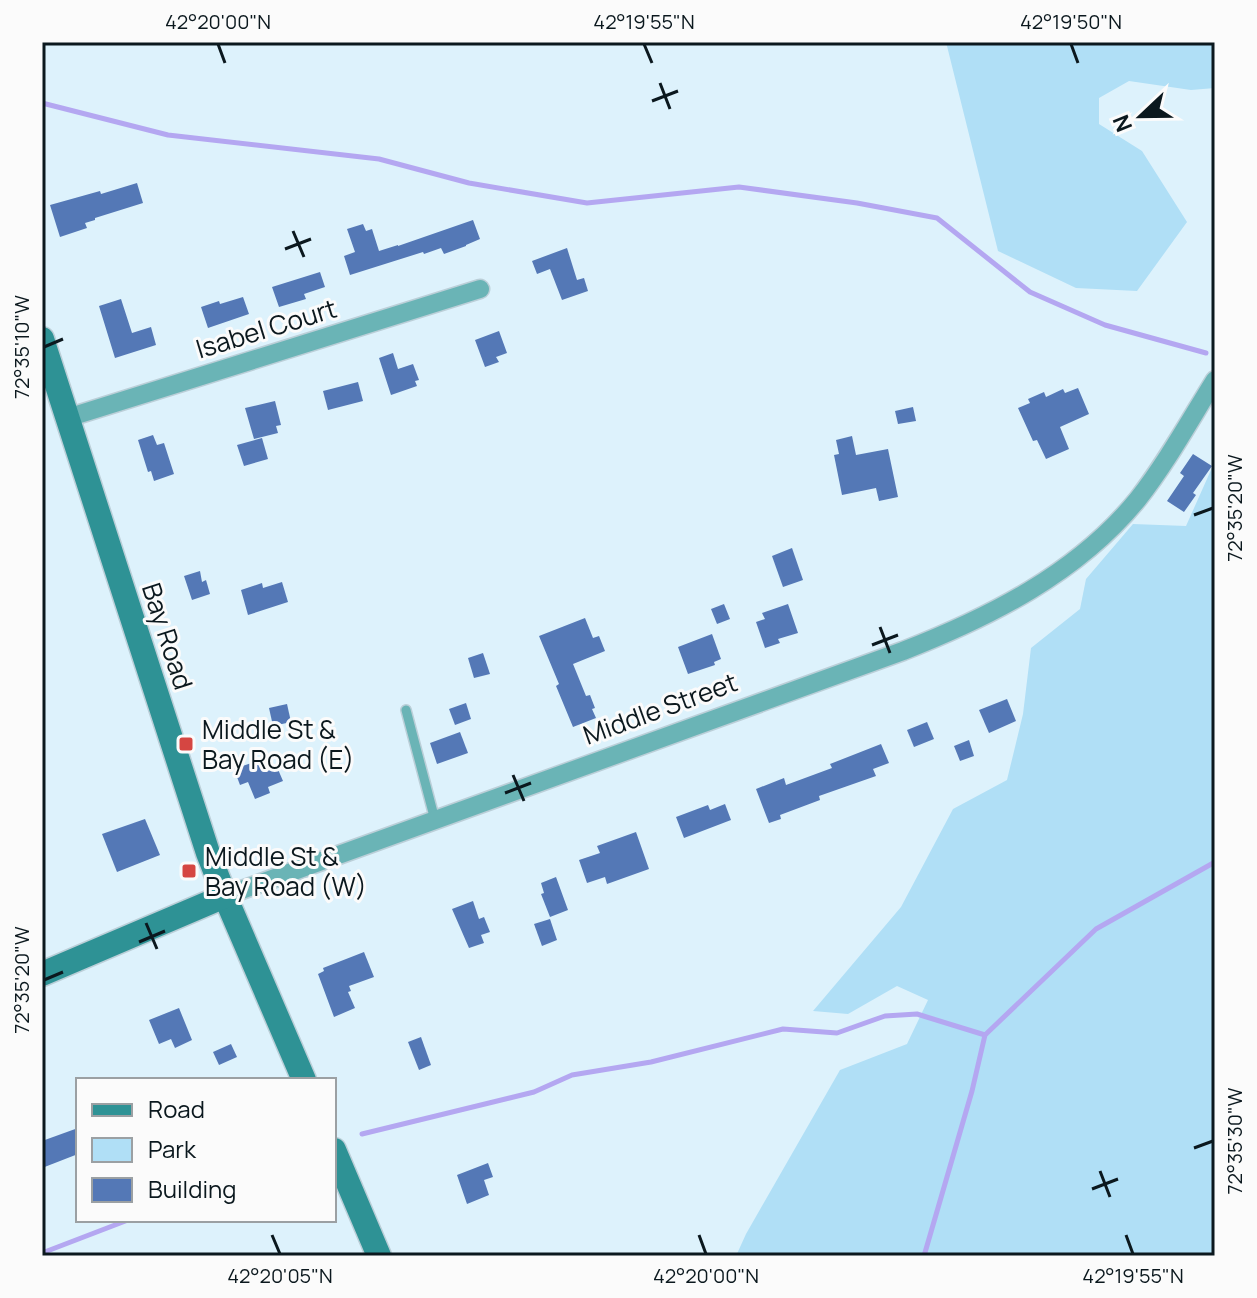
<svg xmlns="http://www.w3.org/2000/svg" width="1257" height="1298" font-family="Manrope,sans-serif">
  <rect width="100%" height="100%" fill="#ddf2fc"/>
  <g fill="#b0dff6">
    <path d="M946 42H1215V88L1191 90 1129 81 1099 98V124L1142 151 1187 222 1137 291 1076 288 998 251Z"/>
    <path d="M1215 461V562L1213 571 1215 576V1256H736L746 1234 840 1070 907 1044 928 1000 897 986 848 1014 813 1011 901 907 953 809 1007 780 1023 714 1031 648 1080 609 1086 579 1133 524 1186 526Z"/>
  </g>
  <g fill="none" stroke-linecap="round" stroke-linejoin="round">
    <g stroke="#b4a7f1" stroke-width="5">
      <path d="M42 103 168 135 379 159 469 183 587 203 739 187 857 203 937 218 1030 292 1105 325 1206 353"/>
      <path d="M362 1134 534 1092 572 1075 651 1062 783 1029 837 1033 885 1016 917 1014 985 1035"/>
      <path d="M42 1253 128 1220"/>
      <path d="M924 1256 972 1091 985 1035 1096 929 1215 862"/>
    </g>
  </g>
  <g fill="#5478b6">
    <path d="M137 183 143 203 95 218V220L85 223 87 228 60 237 50 205 100 191 101 194Z"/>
    <path d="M473 220 480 239 466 245V246L444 254 441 248 424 254 423 252 350 275 344 256 355 252 347 229 363 224 366 231 372 229 379 251 398 245V246Z"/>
    <path d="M567 248 577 280 584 278 588 291 562 300 550 269 537 274 532 261Z"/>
    <path d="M320 272 325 287 304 294 306 299 279 307 272 287Z"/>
    <path d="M243 297 249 314 208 328 201 307 219 301 220 304Z"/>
    <path d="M121 299 132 333 151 327 156 345 115 358 99 306Z"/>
    <path d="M499 331 507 353 496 357 499 362 485 367 475 340Z"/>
    <path d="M393 353 398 369 413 364 419 380 415 381 417 386 391 395 379 358Z"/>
    <path d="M358 382 363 401 328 410 323 391Z"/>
    <path d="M1078 388 1089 414 1060 427 1069 449 1046 459 1037 440 1033 441 1018 408 1030 403 1028 399 1044 392 1046 397 1063 389 1065 393Z"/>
    <path d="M275 401 281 425 276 426 278 433 254 439 245 408Z"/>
    <path d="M913 407 916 421 898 424 895 411Z"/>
    <path d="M153 435 157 445 164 443 174 474 154 481 151 471 148 472 138 440Z"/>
    <path d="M852 436 856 455 888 449 898 497 879 501 876 488 842 495 834 455 839 454 836 440Z"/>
    <path d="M262 438 268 459 244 466 237 445Z"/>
    <path d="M1193 454 1212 466 1193 493 1196 495 1184 512 1167 501 1184 476 1180 473Z"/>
    <path d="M792 548 803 580 783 587 772 556Z"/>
    <path d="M200 571 202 582 206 580 210 594 192 600 184 576Z"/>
    <path d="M282 582 288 602 248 615 241 590 262 583 263 588Z"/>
    <path d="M724 604 730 619 717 624 711 609Z"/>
    <path d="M788 604 798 633 778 639 780 643 765 648 756 622 765 619 762 613Z"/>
    <path d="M585 618 593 638 599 636 605 651 573 664 586 696 590 695 595 708 592 709 596 718 573 727 556 686 559 684 539 636Z"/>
    <path d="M712 634 721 659 714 662 715 665 688 674 678 647Z"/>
    <path d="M483 653 490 674 474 678 468 658Z"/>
    <path d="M1007 699 1016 721 989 733 979 710Z"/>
    <path d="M466 703 471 719 455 725 449 709Z"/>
    <path d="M287 704 291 722 273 726 269 708Z"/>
    <path d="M927 722 934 739 914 747 907 730Z"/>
    <path d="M460 732 468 753 437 764 430 743Z"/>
    <path d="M969 740 974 756 960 761 954 746Z"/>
    <path d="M881 744 889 763 873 769 876 776 819 796 820 800 780 815 781 819 769 823 756 789 784 778 786 785 832 768 830 764Z"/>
    <path d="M260 760 262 767 266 766 268 770 277 767 283 781 268 787 270 793 255 799 248 782 240 785 234 769Z"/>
    <path d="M725 804 731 820 684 838 676 817 708 805 710 810Z"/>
    <path d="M145 819 160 855 117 872 102 834Z"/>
    <path d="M636 832 649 869 607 884 605 877 587 883 579 860 600 853 597 846Z"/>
    <path d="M556 877 568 910 550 917 541 894 544 893 541 883Z"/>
    <path d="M473 901 479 919 484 917 490 932 481 935 484 943 469 948 452 909Z"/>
    <path d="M550 919 557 940 542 946 534 924Z"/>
    <path d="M364 952 374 977 349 986 351 991 348 992 355 1008 334 1017 318 974 324 971 323 968Z"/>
    <path d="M179 1008 192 1040 175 1048 171 1039 159 1044 149 1020Z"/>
    <path d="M421 1037 431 1065 419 1070 408 1042Z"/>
    <path d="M231 1044 237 1057 219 1065 213 1052Z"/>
    <path d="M78 1128V1154L42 1168V1141Z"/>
    <path d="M488 1163 493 1177 484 1180 489 1195 467 1204 457 1175Z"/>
  </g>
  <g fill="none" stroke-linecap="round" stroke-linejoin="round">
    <g stroke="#bbcfd8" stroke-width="12">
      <path id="lane" d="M406 710 435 820"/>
    </g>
    <g stroke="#bbcfd8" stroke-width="21">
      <g id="street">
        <path d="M67 418 480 289"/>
        <path d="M225 896 903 651C990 617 1078 573 1138 499 1167 462 1190 420 1215 380"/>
      </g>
    </g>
    <g stroke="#bbcfd8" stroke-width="27">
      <g id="secondary">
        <path d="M42 339 208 853 225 896 304 1080"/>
        <path d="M42 974 225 896"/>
        <path d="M334 1150 379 1256"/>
      </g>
    </g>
    <use href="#lane" stroke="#6ab4b6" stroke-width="9"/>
    <use href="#street" stroke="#6ab4b6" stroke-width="18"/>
    <use href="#secondary" stroke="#2e9295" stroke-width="24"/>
  </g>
  <path fill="none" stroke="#0b181e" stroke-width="3" d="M218 44 225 63M644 44 652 63M1071 44 1078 63M660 83 670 109M652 101 678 91M293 231 304 257M285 249 311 239M44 347 63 339M1194 515 1213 508M880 627 890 653M872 645 898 635M513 775 524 801M505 793 531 783M146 923 157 949M139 942 165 931M44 980 63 972M1194 1148 1213 1141M1100 1171 1110 1197M1092 1189 1118 1179M272 1235 280 1254M699 1235 706 1254M1126 1235 1133 1254"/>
  <g fill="#d54642" stroke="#fbfbfb" stroke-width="3">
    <rect x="178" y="736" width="16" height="16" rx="4"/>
    <rect x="181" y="863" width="16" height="16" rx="4"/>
  </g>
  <g text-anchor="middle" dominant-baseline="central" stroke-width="6" stroke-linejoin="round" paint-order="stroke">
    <g font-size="26" fill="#0b181e" stroke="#fbfbfb">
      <text transform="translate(266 328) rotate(-17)">Isabel Court</text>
      <text transform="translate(168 636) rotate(72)">Bay Road</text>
      <text transform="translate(660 708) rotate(-20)">Middle Street</text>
    </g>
    <g font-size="26" fill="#0b181e" stroke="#fbfbfb" text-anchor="start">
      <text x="202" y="729">Middle St &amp;<tspan x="202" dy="30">Bay Road (E)</tspan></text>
      <text x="205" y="856">Middle St &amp;<tspan x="205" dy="30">Bay Road (W)</tspan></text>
    </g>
  </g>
  <rect width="1257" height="1298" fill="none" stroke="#fbfbfb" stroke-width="88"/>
  <rect x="76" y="1078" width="260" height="144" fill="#fbfbfb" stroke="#9ba0a3" stroke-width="2"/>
  <rect x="92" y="1104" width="40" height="12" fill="#2e9295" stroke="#9ba0a3" stroke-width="2"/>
  <text x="148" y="1118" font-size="24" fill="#0b181e">Road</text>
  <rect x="92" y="1138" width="40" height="24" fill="#b0dff6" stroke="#9ba0a3" stroke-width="2"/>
  <text x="148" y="1158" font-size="24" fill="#0b181e">Park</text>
  <rect x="92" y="1178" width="40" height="24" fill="#5478b6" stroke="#9ba0a3" stroke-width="2"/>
  <text x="148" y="1198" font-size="24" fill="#0b181e">Building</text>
  <g transform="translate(1141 116) rotate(248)" stroke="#fbfbfb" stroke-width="6" paint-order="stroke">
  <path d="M0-6L14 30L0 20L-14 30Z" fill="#0b181e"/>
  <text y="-12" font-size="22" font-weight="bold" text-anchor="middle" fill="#0b181e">N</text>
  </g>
  <rect x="44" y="44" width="1169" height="1210" fill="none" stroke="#0b181e" stroke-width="3"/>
  <g font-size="20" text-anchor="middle" fill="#0b181e">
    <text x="218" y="29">42°20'00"N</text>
    <text x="644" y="29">42°19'55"N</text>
    <text x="1071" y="29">42°19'50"N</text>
    <text transform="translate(22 347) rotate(-90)" y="7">72°35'10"W</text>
    <text transform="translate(1235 508) rotate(-90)" y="7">72°35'20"W</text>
    <text transform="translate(22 980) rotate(-90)" y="7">72°35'20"W</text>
    <text transform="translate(1235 1141) rotate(-90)" y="7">72°35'30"W</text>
    <text x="280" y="1283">42°20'05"N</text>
    <text x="706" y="1283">42°20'00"N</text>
    <text x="1133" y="1283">42°19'55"N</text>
  </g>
</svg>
